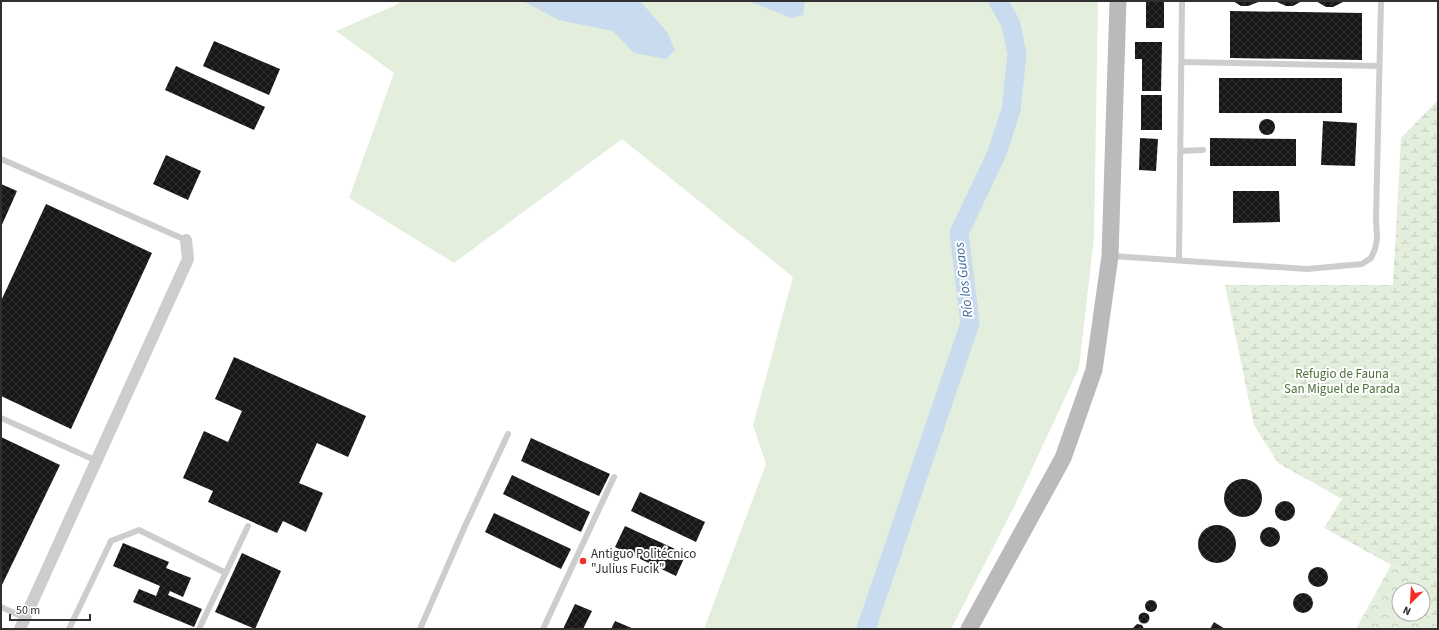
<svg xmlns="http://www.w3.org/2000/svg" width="1439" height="630" font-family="'Source Sans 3',sans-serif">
  <defs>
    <pattern id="forest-crowns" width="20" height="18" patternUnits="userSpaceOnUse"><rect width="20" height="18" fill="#e4eedd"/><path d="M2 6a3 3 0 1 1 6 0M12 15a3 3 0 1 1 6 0" fill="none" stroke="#c4ccbe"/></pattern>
    <pattern id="wetland-marsh" width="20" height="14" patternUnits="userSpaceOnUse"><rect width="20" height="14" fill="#e4eedd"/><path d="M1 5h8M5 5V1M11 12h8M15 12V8" fill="none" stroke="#c4ccbe"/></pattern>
    <pattern id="building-cross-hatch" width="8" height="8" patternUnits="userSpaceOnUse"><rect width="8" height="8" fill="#171717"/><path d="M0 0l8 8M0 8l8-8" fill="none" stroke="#303030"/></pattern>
  </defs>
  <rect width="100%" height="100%" fill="#fff"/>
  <path fill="#e4eedd" d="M401 1H1098L1094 237 1079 368 1015 505 951 629H704L766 464 753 425 793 277 622 139 454 263 349 198 394 73 336 31 396 5Z"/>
  <path fill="url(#forest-crowns)" fill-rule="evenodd" d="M1391 565 1421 581 1436 629H1356ZM1399 590H1423V614H1399Z"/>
  <path fill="url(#wetland-marsh)" d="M1438 100V629H1436L1421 581 1324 528 1342 499 1278 463 1254 425 1225 285H1393L1401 138Z"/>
  <g fill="#c8dbef">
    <path d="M523 1H640L667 32 675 50 666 59 634 53 613 31 559 20Z"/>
    <path d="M749 1H805L803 15 791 18Z"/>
  </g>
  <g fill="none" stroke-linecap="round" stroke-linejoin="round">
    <path stroke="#c8dbef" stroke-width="19" d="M866 629 970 323 959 233 997 153 1011 110 1017 54 1011 24 998 1"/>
  </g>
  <g fill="url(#building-cross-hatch)">
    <rect x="1146" y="1" width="18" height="27"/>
    <path d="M1233 1H1261L1248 6H1241Z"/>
    <path d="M1275 1H1302L1293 6H1286Z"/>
    <path d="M1316 1H1345L1333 7H1326Z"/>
    <path d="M1230 11 1362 13V60L1230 58Z"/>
    <path d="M214 41 280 69 269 95 203 66Z"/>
    <path d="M1135 42H1162L1161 91H1142V59H1135Z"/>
    <path d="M176 66 265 107 254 130 165 90Z"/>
    <rect x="1219" y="78" width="123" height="35"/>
    <rect x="1141" y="95" width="21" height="35"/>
    <circle cx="1267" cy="127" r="8"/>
    <path d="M1323 121 1357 123 1355 166 1321 165Z"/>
    <path d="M1140 138 1158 139 1156 171 1139 170Z"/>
    <path d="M1210 138 1296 139V166H1210Z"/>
    <path d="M166 155 201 171 188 200 153 184Z"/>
    <path d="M1 184 17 191 1 227Z"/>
    <path d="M1233 191H1279L1280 222 1233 223Z"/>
    <path d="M46 204 152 253 71 429 1 396V301Z"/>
    <path d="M234 357 366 416 348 457 317 443 299 483 323 493 306 532 283 521 277 533 208 502 213 491 183 478 204 431 228 442 242 411 215 399Z"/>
    <path d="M1 437 60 465 1 587Z"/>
    <path d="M531 438 610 474 599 496 521 461Z"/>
    <path d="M512 475 590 512 581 532 503 494Z"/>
    <circle cx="1243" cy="498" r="19"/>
    <path d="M640 492 705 522 696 542 631 511Z"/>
    <circle cx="1285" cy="511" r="10"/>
    <path d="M494 513 571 549 561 569 485 532Z"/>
    <circle cx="1217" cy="544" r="19"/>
    <path d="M625 526 686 554 676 576 615 547Z"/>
    <circle cx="1270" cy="537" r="10"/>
    <path d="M123 543 169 562 166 568 191 578 183 597 170 591 168 595 202 609 194 627 133 602 139 589 156 596 160 586 113 566Z"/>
    <path d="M242 553 281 571 255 629 215 612Z"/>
    <circle cx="1318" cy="577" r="10"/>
    <circle cx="1303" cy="603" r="10"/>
    <circle cx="1151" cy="606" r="6"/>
    <path d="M575 604 592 611 583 629H563Z"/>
    <circle cx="1144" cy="618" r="5.5"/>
    <path d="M615 621 634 629H611Z"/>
    <path d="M1214 622 1225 629H1210Z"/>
    <path d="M1137 624 1142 625 1144 629H1132Z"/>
  </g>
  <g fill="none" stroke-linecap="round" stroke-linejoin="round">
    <g stroke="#cdcdcd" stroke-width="6">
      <path d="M1182 62 1379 66"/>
      <path d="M1181 151 1203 150"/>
      <path d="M1 159 186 240"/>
      <path d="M1112 256 1307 269 1362 264 1371 258 1375 249 1377 239 1376 218 1381 1"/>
      <path d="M1179 260 1182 1"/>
      <path d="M1 418 97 461"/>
      <path d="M1 607 25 618"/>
      <path d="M69 629 111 541 139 530 226 573"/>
      <path d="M199 629 248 526"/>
      <path d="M420 629 465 526 508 434"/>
      <path d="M543 629 614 477"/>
    </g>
    <path stroke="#cdcdcd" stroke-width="12" d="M20 629 188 259 186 240"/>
    <path stroke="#bababa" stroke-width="17" d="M969 629 1063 458 1094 370 1110 256 1118 1"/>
  </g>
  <circle fill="#f43026" stroke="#fff" stroke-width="1.5" cx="583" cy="561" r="4"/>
  <g text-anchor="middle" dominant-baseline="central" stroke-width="4" stroke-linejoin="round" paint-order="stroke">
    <g font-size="13" fill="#4c7139" stroke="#fff">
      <text x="1342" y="374">Refugio de Fauna<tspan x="1342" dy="15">San Miguel de Parada</tspan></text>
    </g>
    <g font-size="13" fill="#303030" stroke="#fff" text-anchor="start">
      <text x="591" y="554">Antiguo Politécnico<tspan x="591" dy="15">"Julius Fucik"</tspan></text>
    </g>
    <g font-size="14" font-style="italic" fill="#36679a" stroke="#fff">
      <text transform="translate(964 280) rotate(-97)">Río los Guaos</text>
    </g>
  </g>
  <rect width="1439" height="630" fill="none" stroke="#303030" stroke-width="4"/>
  <g transform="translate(1411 602) rotate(205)"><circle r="19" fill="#ffffff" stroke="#acacac"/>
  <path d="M0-3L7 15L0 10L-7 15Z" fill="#f43026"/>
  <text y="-6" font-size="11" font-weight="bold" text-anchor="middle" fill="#303030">N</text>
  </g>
  <path d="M10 614v6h80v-6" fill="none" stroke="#303030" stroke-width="2"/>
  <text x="16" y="614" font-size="12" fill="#303030" stroke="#ffffff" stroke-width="3" paint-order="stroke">50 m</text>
</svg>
